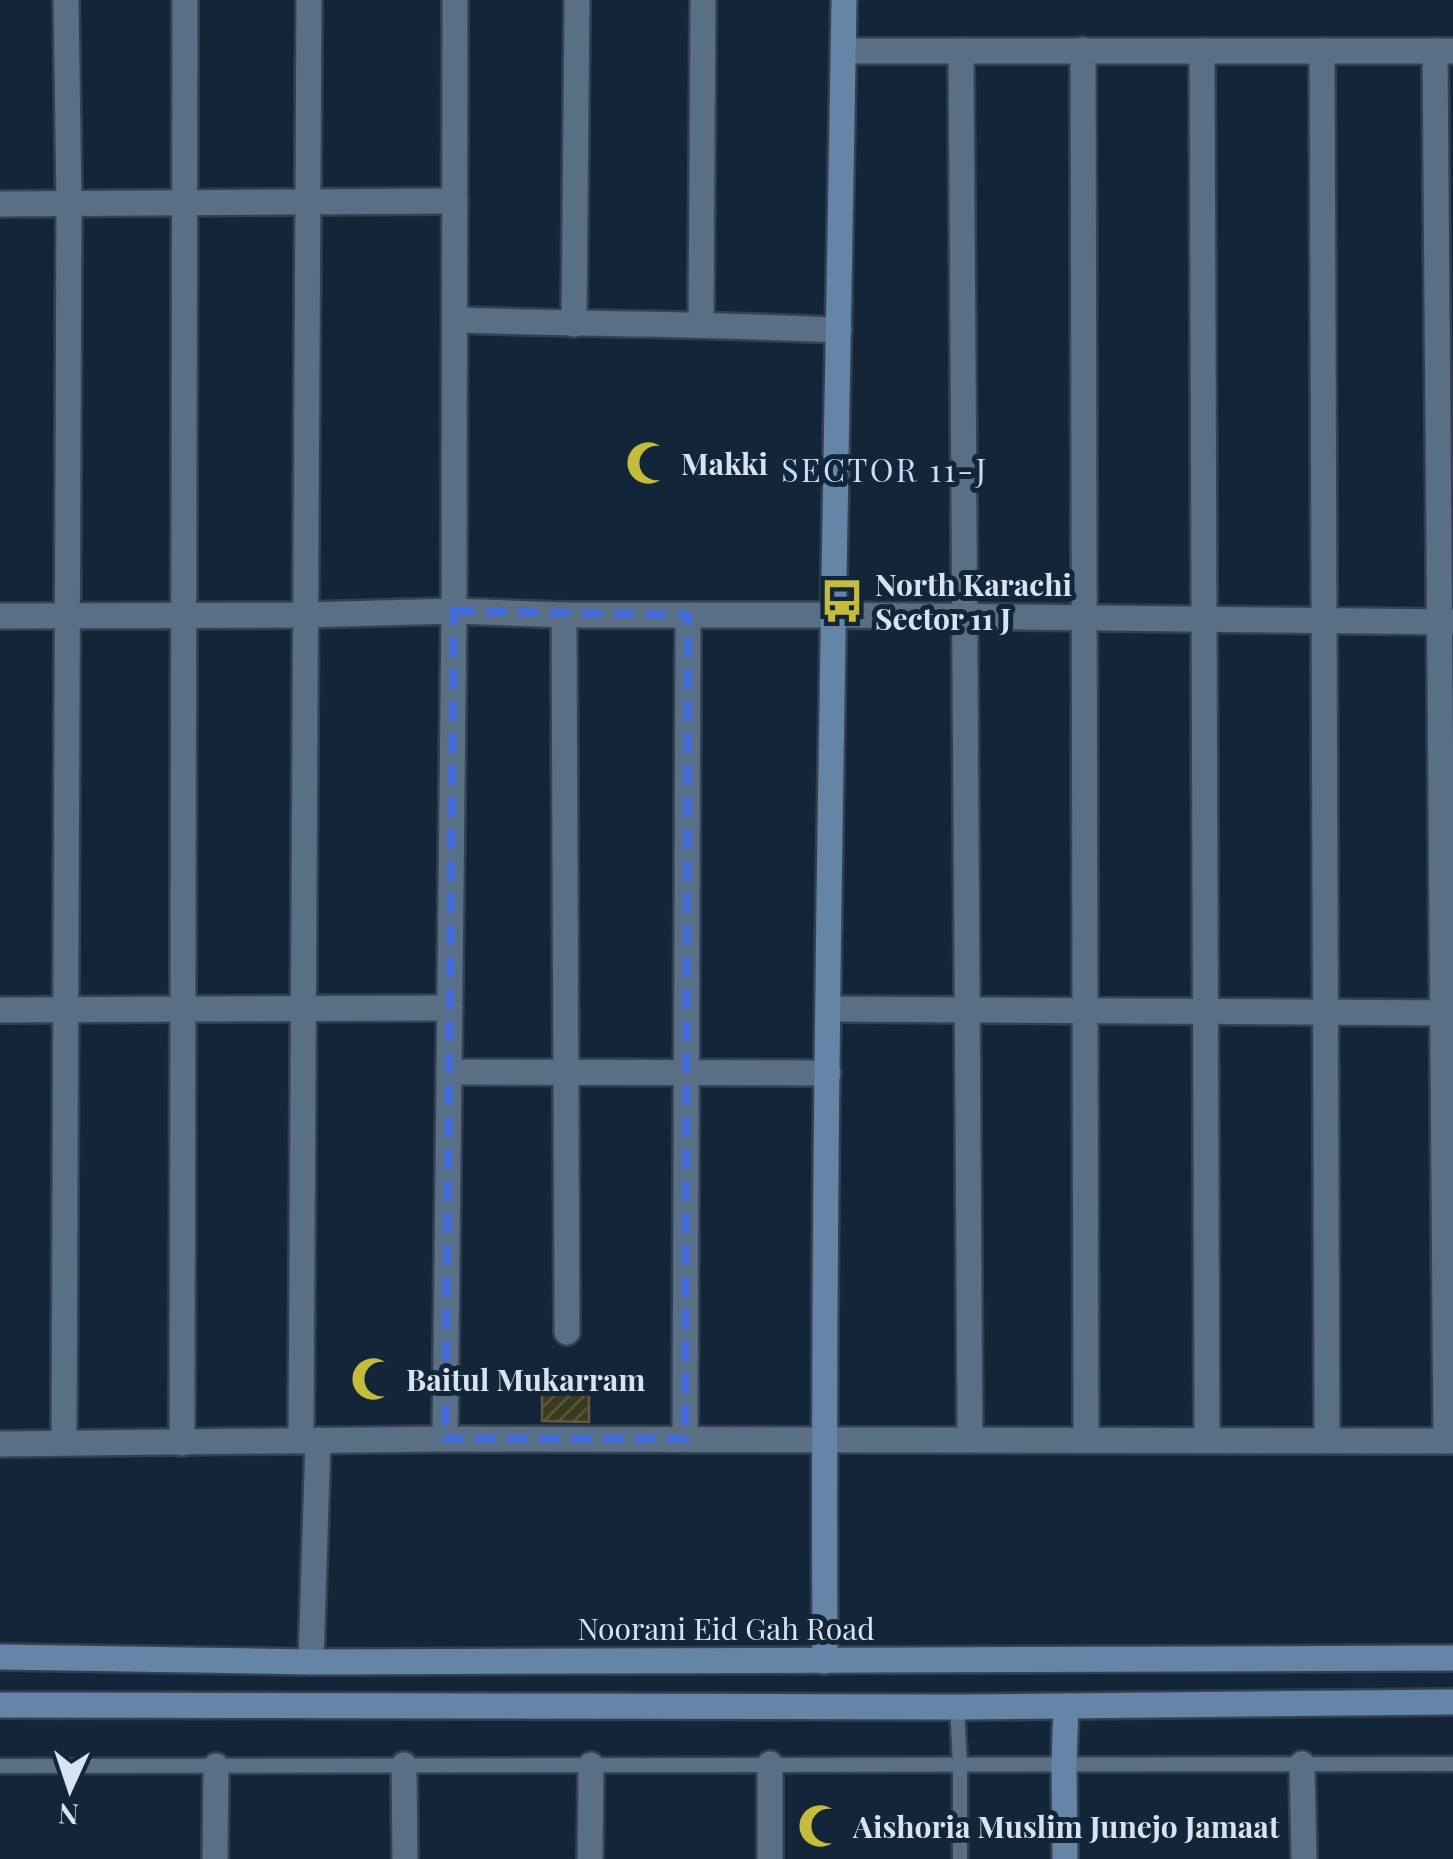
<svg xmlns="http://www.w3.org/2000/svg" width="1453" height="1859" font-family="'Playfair Display',serif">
  <defs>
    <pattern id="building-hatch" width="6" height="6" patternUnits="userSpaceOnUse" patternTransform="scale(2.5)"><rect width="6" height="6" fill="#3c3a1d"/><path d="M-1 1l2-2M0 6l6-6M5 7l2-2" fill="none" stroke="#57563e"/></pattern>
  </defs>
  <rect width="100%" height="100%" fill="#122539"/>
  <path fill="url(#building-hatch)" stroke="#5d5a3d" stroke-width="2.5" d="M542 1388 589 1389V1422L542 1421Z"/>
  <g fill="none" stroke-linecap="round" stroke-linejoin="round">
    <g stroke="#344051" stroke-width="19">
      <g id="lane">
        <path d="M957 1707 960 1764V1859"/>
        <path d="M0 1766 1453 1764"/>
      </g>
    </g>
    <g stroke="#344051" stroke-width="30">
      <g id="street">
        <path d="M1083 50 1086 1439"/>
        <path d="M843 51H1453"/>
        <path d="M961 51 970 1439"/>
        <path d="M1202 51 1207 1440"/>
        <path d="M1322 51 1327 1440"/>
        <path d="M1435 51 1446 1441"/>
        <path d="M0 204 455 201"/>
        <path d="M456 320C583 324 711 324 839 330"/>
        <path d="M574 324 577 0"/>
        <path d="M701 324 703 0"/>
        <path d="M564 615 567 1332"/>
        <path d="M0 616 305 615 454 611 564 615H833L1453 622"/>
        <path d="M829 1009 1453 1013"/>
        <path d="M0 1010 450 1008"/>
        <path d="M449 1072 828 1073"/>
        <path d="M445 1439 454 611 455 0"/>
        <path d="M685 1439 688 615"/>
        <path d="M301 1441 309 0"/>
        <path d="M64 1442 69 204 66 0"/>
        <path d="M182 1443 185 0"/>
        <path d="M0 1444 445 1439 1453 1441"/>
        <path d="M311 1662 318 1440"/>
        <path d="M770 1764V1859"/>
        <path d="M1302 1764 1304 1859"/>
        <path d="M404 1765 405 1859"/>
        <path d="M215 1859 216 1766"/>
        <path d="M590 1859 591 1765"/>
      </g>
    </g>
    <g stroke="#344051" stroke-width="30">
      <g id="secondary">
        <path d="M0 1657 311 1662 1453 1658"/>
        <path d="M825 1661C822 1107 835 553 844 0"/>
        <path d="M0 1705 957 1707 1453 1702"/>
        <path d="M1065 1859 1064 1764 1066 1706"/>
      </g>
    </g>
    <use href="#lane" stroke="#596f86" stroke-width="14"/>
    <use href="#street" stroke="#596f86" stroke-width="25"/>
    <use href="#secondary" stroke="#6585a6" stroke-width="25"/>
  </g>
  <path fill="none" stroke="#426cdd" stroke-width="8" stroke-dasharray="20 12" stroke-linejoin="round" d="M454 611 688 615 685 1439H445Z"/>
  <defs>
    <g id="mosque-bare" transform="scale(3.45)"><path d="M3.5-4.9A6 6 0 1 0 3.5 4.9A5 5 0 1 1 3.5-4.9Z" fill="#c6bc3c" stroke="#122539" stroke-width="2.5" paint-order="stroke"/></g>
    <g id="bus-bare" transform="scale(3.45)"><path d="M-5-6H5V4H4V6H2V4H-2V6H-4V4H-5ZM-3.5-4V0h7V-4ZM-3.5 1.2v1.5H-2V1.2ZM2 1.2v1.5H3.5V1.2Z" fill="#c6bc3c" stroke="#122539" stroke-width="2.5" paint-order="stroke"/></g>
  </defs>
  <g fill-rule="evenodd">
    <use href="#mosque-bare" x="648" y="463"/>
    <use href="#bus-bare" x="842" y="601"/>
    <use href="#mosque-bare" x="373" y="1379"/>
    <use href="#mosque-bare" x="820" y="1826"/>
  </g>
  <g text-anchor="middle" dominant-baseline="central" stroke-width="10" stroke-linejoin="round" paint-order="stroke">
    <g font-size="30" font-weight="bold" fill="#d7e3f0" stroke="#122539" text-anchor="start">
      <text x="681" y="463">Makki</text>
      <text x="875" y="584">North Karachi<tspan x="875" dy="34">Sector 11 J</tspan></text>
      <text x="406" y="1379">Baitul Mukarram</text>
      <text x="853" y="1826">Aishoria Muslim Junejo Jamaat</text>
    </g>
    <g font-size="30" fill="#d7e3f0" stroke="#122539">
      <text x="726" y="1628">Noorani Eid Gah Road</text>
    </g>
    <g font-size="32" letter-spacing="2.5" fill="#c6def9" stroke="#122539">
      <text x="885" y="468">SECTOR 11-J</text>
    </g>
  </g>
  <g transform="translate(70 1789) rotate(183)" stroke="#122539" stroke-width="8" paint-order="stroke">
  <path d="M0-8L18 38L0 25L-18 38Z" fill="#d7e3f0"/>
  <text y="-15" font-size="28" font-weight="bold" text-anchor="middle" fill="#d7e3f0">N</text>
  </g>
</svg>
